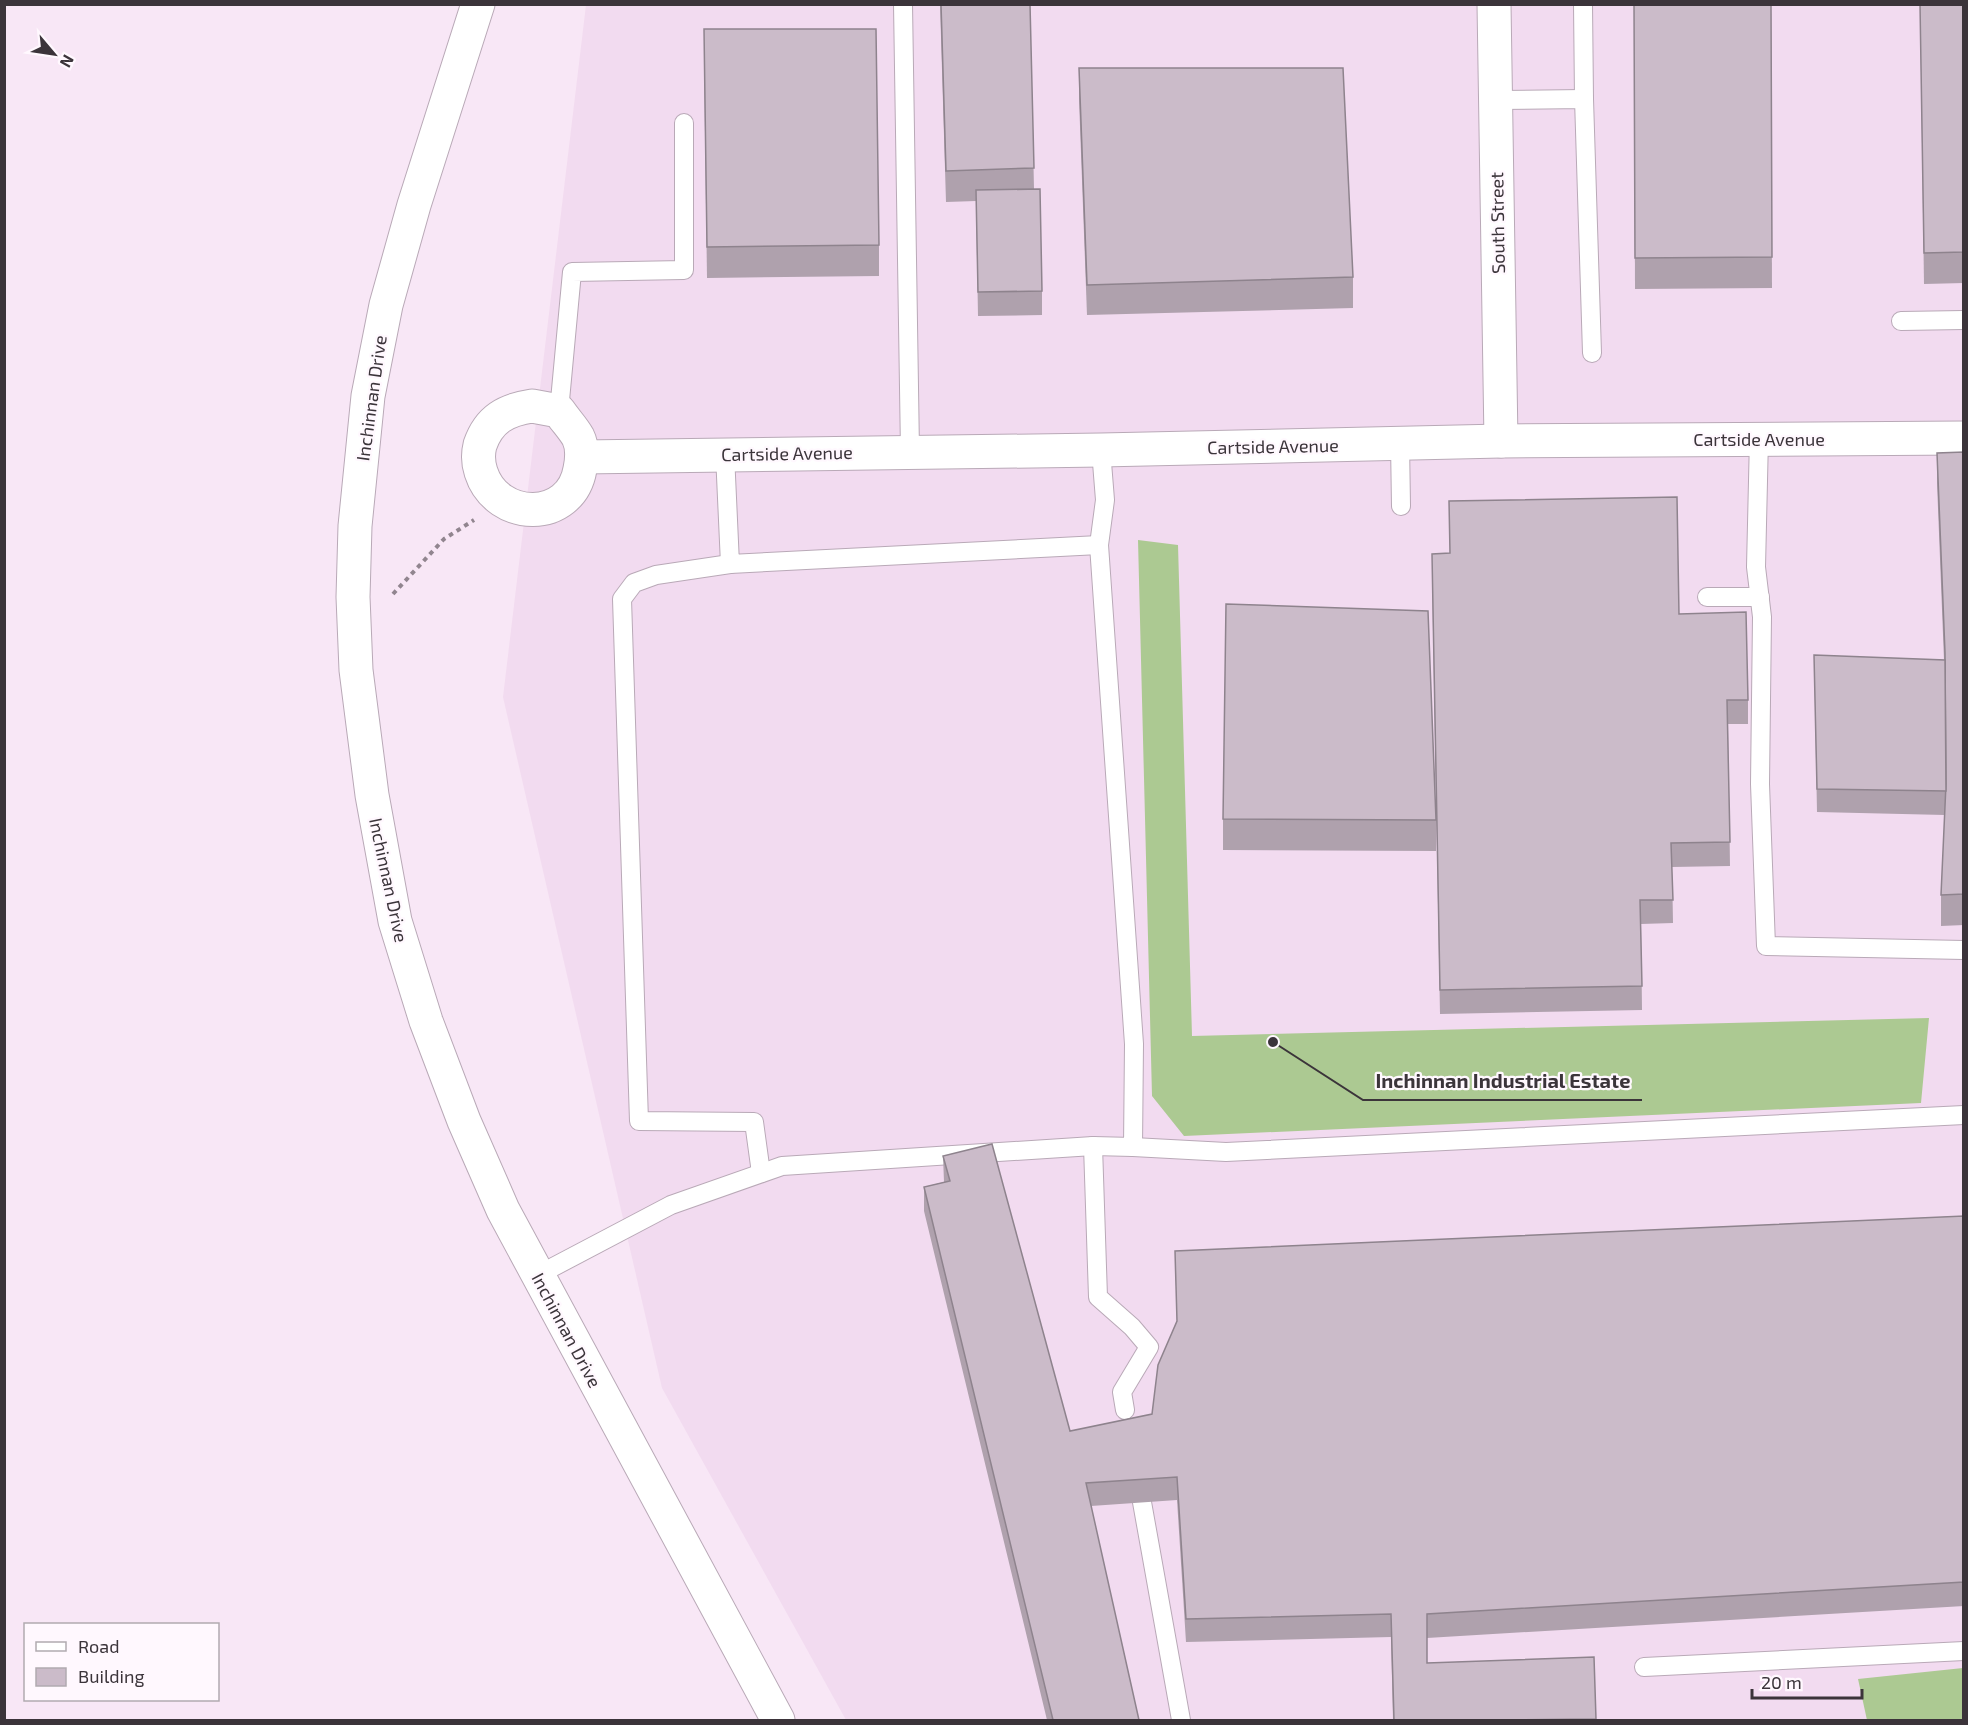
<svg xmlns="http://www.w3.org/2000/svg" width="1968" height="1725" font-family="'Exo 2',sans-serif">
  <rect width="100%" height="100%" fill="#f8e7f6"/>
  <path fill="#f2dbf0" d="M586 5H1963V1720H846L662 1388 503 697Z"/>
  <g fill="#acc992">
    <path d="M1138 540 1178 545 1192 1036 1929 1018 1921 1103 1184 1136 1152 1096Z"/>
    <path d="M1963 1668V1720H1867L1858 1679Z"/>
  </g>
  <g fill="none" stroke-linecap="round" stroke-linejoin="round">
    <g stroke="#b9a9b7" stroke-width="20">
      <g id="lane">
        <path d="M903 4 910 451"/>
        <path d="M1583 4 1584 99"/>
        <path d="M1496 100 1584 99 1592 353"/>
        <path d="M1901 321 1964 320"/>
        <path d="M559 411 572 272 684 270V123"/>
        <path d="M1759 438 1756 567 1762 617 1760 784 1766 946 1964 950"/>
        <path d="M1400 443 1401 506"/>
        <path d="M725 454 730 564 1099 545"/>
        <path d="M730 564 656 575 634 583 622 599 639 1121 754 1122 761 1173"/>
        <path d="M1707 597H1760"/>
        <path d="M1093 1146 1098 1297 1132 1327 1149 1347 1122 1392 1125 1410"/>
        <path d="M1133 1147 1226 1152 1964 1115"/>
        <path d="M538 1275 671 1205 782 1166 1093 1146 1133 1147 1134 1044 1099 545 1105 500 1101 450"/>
        <path d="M1140 1491 1181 1720"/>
        <path d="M1644 1667 1964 1651"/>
      </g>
    </g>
    <g stroke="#b9a9b7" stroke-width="35">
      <g id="street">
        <path d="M1494 4 1501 441"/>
        <path d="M532 406 559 411C565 420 573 428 578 437 583 447 582 459 580 469 571 523 497 522 481 472 478 463 478 453 480 445 489 419 506 410 532 406Z"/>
        <path d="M582 457 1101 450 1501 441 1964 438"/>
      </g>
    </g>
    <g stroke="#b9a9b7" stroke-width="35">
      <path id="secondary" d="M478 4 414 205 386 305 368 396 355 526 353 597 356 670 372 795 395 921 426 1021 464 1121 503 1210 778 1720"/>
    </g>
    <path stroke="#91858f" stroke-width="4" stroke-dasharray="4.5 4.5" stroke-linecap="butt" d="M393 594 444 539 474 520"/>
    <use href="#lane" stroke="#fff" stroke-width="18"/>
    <use href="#street" stroke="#fff" stroke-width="33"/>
    <use href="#secondary" stroke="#fff" stroke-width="33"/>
  </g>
  <g fill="#afa1ad">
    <path d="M703 4H730L703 6Z"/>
    <path d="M940 4H1030L1034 189 1042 291V315L978 316 976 201 946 202Z"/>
    <path d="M1634 4H1771L1772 288 1635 289Z"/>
    <path d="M1920 4H1964V283L1924 284Z"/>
    <path d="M704 60 879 245V276L707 278Z"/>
    <path d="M1079 68 1353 277V308L1087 315 1079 99Z"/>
    <path d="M1964 452V925L1941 926V895L1945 815 1817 812 1814 655 1944 660 1937 483V453Z"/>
    <path d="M1449 501 1679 614 1748 700V724H1728L1730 866 1672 867 1673 923 1641 924 1642 1010 1440 1014 1432 577 1450 553Z"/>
    <path d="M1223 819 1436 820V851L1223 850Z"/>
    <path d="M943 1156 1070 1431 1152 1414 1177 1323 1175 1251 1964 1216V1606L1427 1638V1663L1594 1657 1596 1720H1393L1391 1637 1186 1642 1177 1500 1091 1506 1139 1720H1047L924 1211V1187L944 1182Z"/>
  </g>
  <g fill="#cbbbc9" stroke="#8e838d" stroke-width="1.5">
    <path d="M941 4H1030L1034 168 946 171Z"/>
    <path d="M1634 4H1771L1772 257 1635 258Z"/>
    <path d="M1920 4H1964V252L1924 253Z"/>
    <path d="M704 29H876L879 245 707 247Z"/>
    <path d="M1079 68H1343L1353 277 1087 285Z"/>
    <path d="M1040 189 1042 291 978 292 976 190Z"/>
    <path d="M1964 452V894L1941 895 1946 784 1945 653 1937 453Z"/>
    <path d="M1677 497 1679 614 1746 612 1748 700H1727L1730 842 1671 843 1673 900H1640L1642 986 1440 990 1432 554 1450 553 1449 501Z"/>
    <path d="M1226 604 1428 611 1436 820 1223 819Z"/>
    <path d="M1814 655 1945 660 1946 791 1817 789Z"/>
    <path d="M992 1144 1070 1431 1152 1414 1158 1365 1177 1321 1175 1251 1964 1216V1582L1427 1614V1663L1594 1657 1596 1719 1493 1720H1394L1391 1614 1186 1619 1177 1477 1086 1483 1139 1720H1053L924 1187 950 1181 943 1156Z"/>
  </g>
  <g text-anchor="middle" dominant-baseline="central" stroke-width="4.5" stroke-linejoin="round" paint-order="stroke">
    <g font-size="18" fill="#3b343a" stroke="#fff8fe">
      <text transform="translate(1497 223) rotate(-91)">South Street</text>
      <text transform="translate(371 398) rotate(-82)">Inchinnan Drive</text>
      <text x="1759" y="439">Cartside Avenue</text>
      <text transform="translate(1273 446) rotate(-1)">Cartside Avenue</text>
      <text transform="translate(787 453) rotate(-1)">Cartside Avenue</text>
      <text transform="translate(389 880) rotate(78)">Inchinnan Drive</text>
      <text transform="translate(567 1330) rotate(62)">Inchinnan Drive</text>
    </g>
  </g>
  <path fill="none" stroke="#3b343a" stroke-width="2" d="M1273 1042L1363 1100H1642"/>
  <circle fill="#3b343a" stroke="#fff8fe" stroke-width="2" cx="1273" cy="1042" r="6"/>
  <g font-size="20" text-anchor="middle" font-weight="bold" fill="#3b343a" stroke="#fff8fe" stroke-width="4.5" stroke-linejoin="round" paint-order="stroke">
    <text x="1503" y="1088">Inchinnan Industrial Estate</text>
  </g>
  <rect width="1968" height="1725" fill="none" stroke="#3b343a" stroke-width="12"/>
  <rect x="24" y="1623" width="195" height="78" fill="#fff8fe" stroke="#b1aab0" stroke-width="1.5"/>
  <rect x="36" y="1642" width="30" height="9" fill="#ffffff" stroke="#b1aab0" stroke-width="1.5"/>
  <text x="78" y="1653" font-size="18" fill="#3b343a">Road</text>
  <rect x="36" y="1668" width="30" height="18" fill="#cbbbc9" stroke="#b1aab0" stroke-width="1.5"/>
  <text x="78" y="1683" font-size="18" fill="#3b343a">Building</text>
  <g transform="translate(54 54) rotate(119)" stroke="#fff8fe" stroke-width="4.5" paint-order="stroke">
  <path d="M0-4.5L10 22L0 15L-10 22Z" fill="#3b343a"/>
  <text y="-9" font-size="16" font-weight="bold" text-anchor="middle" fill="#3b343a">N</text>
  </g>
  <path d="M1752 1689v9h110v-9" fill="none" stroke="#3b343a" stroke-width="3"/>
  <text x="1761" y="1689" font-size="18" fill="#3b343a" stroke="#fff8fe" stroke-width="4.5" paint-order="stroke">20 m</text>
</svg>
